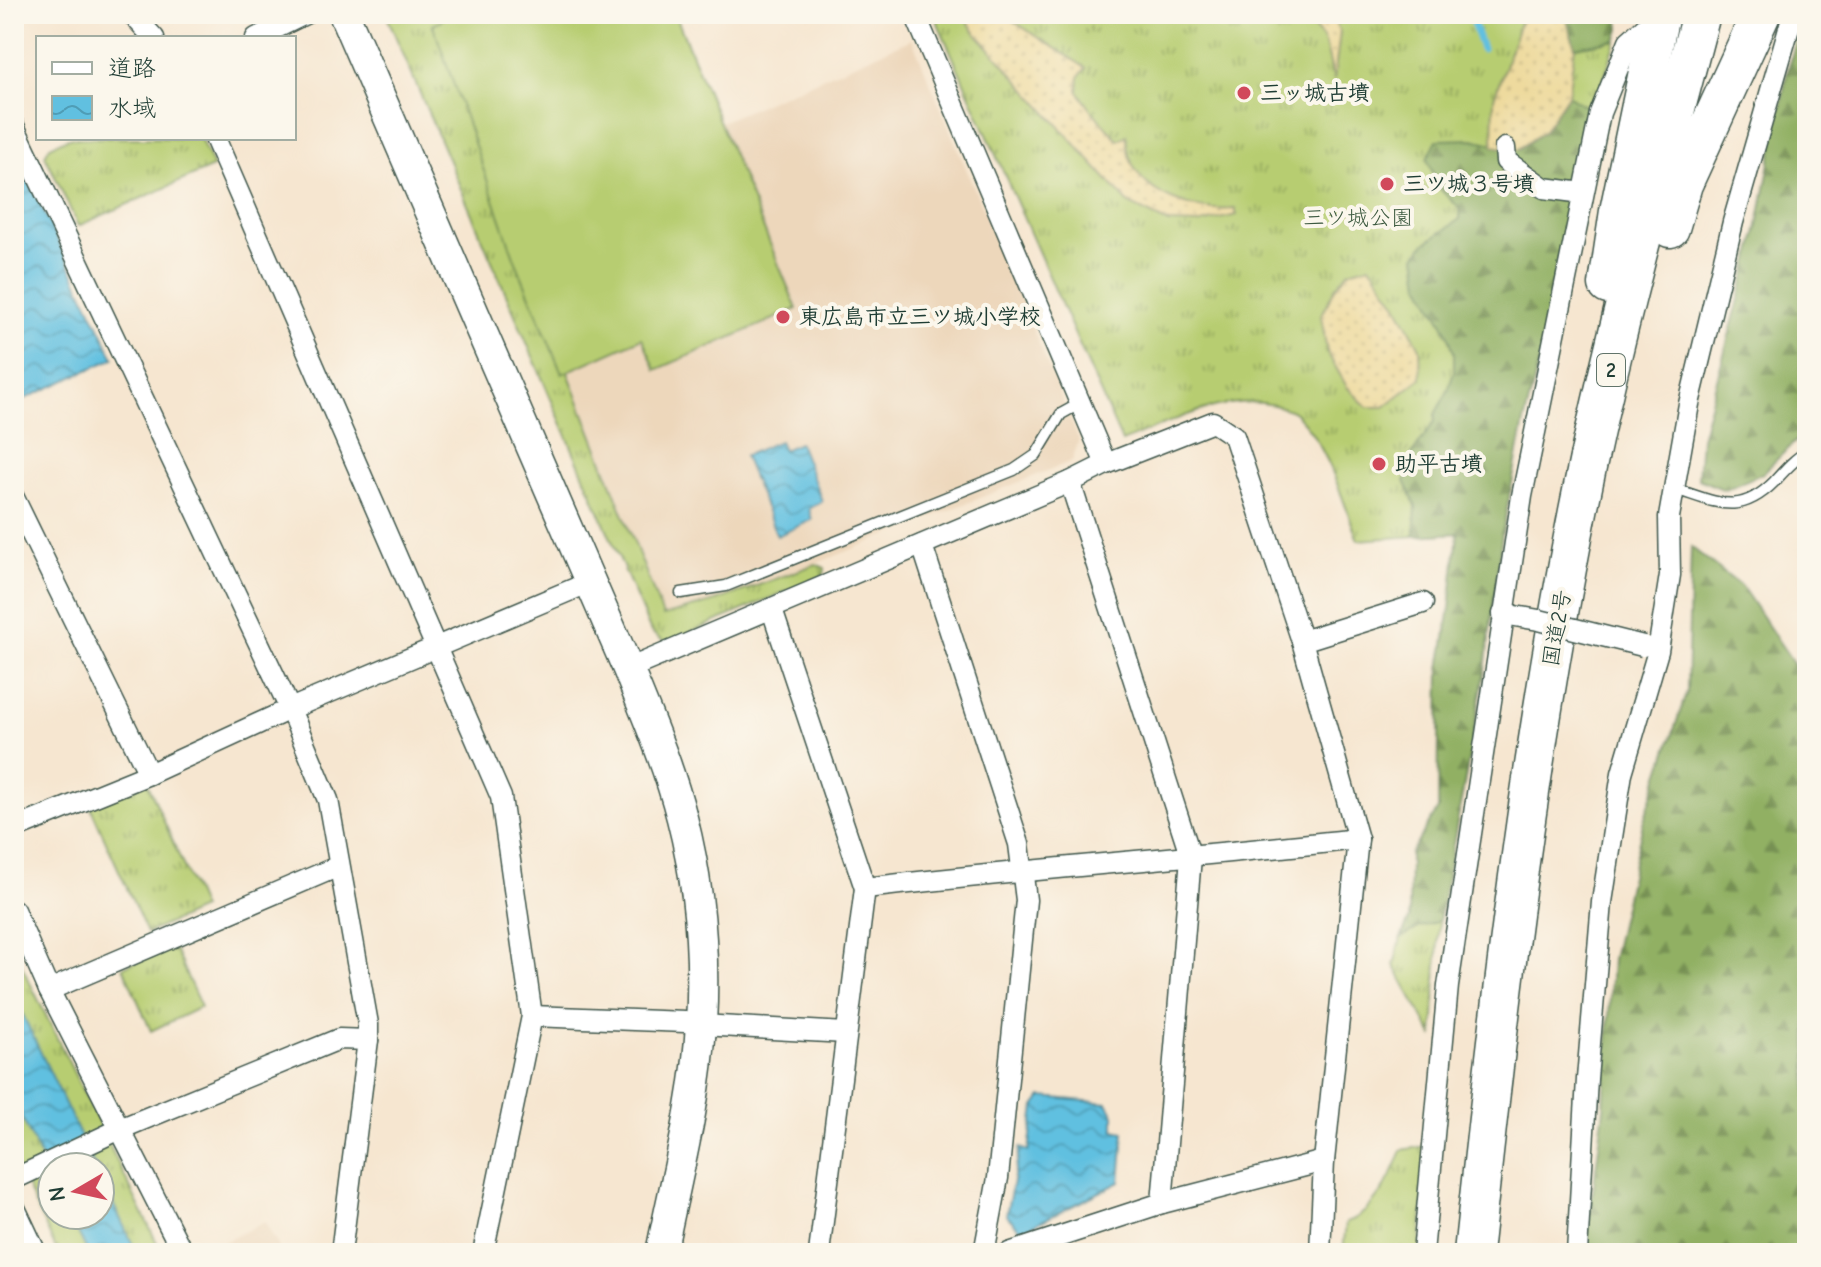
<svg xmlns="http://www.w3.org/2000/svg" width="1821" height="1267" font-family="'Comic Neue','Klee One',sans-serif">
  <defs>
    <pattern id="grass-tufts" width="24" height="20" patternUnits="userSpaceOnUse" patternTransform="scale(2)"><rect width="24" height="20" fill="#b7cd71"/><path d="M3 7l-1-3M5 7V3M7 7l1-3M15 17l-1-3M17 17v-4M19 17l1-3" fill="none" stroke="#94a85e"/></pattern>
    <pattern id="forest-firs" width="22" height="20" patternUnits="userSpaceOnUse" patternTransform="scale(2)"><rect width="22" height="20" fill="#91b063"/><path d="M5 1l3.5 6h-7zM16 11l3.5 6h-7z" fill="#769052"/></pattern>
    <pattern id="sand-dots" width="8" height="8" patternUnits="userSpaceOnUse" patternTransform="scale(2)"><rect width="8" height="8" fill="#eeda9e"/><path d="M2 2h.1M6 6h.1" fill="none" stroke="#ccbc89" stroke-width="1.8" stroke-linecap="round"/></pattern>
    <pattern id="water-waves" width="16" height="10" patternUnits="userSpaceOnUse" patternTransform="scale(2)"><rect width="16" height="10" fill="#61c0e0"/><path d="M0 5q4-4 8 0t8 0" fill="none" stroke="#4f9db6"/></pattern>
  </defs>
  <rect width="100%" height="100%" fill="#fbf7ec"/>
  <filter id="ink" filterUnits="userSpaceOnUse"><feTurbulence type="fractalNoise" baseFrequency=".0125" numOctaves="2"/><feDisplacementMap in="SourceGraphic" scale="16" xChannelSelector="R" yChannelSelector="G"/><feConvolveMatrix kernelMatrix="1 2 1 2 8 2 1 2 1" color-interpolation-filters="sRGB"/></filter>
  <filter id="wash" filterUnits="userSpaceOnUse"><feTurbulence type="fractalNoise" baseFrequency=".006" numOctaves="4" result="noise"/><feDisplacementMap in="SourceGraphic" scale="32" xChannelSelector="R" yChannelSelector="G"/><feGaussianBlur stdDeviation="1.8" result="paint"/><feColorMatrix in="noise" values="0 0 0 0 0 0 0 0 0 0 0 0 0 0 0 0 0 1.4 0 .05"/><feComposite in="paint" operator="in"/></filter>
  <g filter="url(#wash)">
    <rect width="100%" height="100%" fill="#f6e6d0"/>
    <g fill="#edd7bb">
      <path d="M451 14H675L721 122 912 39 1079 440 1072 461 825 560 716 601 663 617 576 405Z"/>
      <path d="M265 1222 282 1253H201Z"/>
    </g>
    <g fill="url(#grass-tufts)" stroke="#6b8552" stroke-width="2" fill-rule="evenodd">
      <path d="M386 14H451L433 26 663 616 716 601 816 564 825 568 824 575 666 643 651 632Z"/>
      <path d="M934 14H1618L1620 29 1458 533 1358 540C1342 499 1329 447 1296 414 1291 409 1281 407 1274 405 1225 393 1167 423 1122 442Z"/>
      <path d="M68 138H200L213 167 78 226 45 155 50 146Z"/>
      <path d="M147 782 202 909 147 933 90 806Z"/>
      <path d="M1439 921 1433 1036 1394 965 1401 938 1420 927Z"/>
      <path d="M173 946 201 1007 151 1031 123 967Z"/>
      <path d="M14 950 162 1253H58L14 1160ZM52 1167H100V1215H52Z"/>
      <path d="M1426 1146 1420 1253H1343L1346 1222C1372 1216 1394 1173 1402 1150Z"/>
    </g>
    <g fill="url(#forest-firs)" stroke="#58764c" stroke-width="2">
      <path d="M1565 14H1618L1620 29 1616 40 1575 47Z"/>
      <path d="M1803 14H1807V430L1763 473 1725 490 1698 479 1701 438 1755 241 1787 73Z"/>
      <path d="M1568 95 1594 112 1558 284 1524 422 1502 534 1485 670 1439 921 1420 927 1401 938 1409 919 1410 854 1438 809 1440 668 1450 608 1458 533 1414 536 1416 507 1405 481 1412 454 1435 421V414L1448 391 1454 371V353L1447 331 1420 284 1416 256 1424 244 1460 219V209L1439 188 1427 159 1437 140 1473 139 1518 150 1543 132Z"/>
      <path d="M1691 547 1742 587 1794 664 1807 708V1253H1585L1604 1108 1612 959 1643 823 1687 691Z"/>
    </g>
    <g fill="url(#sand-dots)" stroke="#868c69" stroke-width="2">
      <path d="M964 14H1002L1086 68 1079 77 1078 91 1092 111 1118 140 1127 135C1125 192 1189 213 1235 209L1237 215 1197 224 1168 223 1129 204 973 30Z"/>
      <path d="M1302 14H1331L1340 32 1334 80 1324 39Z"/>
      <path d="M1523 14H1565L1575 47 1568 95 1543 132 1517 150 1493 146 1494 98Z"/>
      <path d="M1370 265 1396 303 1420 348 1421 378 1384 407H1367L1347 387 1327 352 1321 316 1335 288 1349 271Z"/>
    </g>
    <path fill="#b7cd71" stroke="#6b8552" stroke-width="2" d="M451 14H675L797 309 656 370 642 338 562 374 515 260 433 25Z"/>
    <g fill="url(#water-waves)" stroke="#407e8a" stroke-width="2">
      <path d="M14 168 25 172 114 358 14 404Z"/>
      <path d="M779 441 783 450 799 443 822 501 809 509 812 520 777 536 744 456Z"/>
      <path d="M14 996 95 1167H52V1179L14 1102Z"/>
      <path d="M1042 1097 1107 1103 1114 1115V1130L1124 1132 1120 1182 1022 1231 1006 1215 1020 1148 1029 1151 1035 1107Z"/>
      <path d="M100 1177 137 1253H88L70 1215H100Z"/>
    </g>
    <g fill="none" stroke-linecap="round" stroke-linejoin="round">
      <path stroke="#61c0e0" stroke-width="7" d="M1470 14 1482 49"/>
    </g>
  </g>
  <g filter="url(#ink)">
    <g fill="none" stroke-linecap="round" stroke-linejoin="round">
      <g stroke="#3f564b" stroke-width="13">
        <g id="lane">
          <path d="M1675 489C1717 502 1739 517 1774 482 1784 471 1795 458 1807 452"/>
          <path d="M681 593 726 586 1014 470 1036 455 1061 414 1081 403"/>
        </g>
      </g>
      <g stroke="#3f564b" stroke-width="23">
        <g id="street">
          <path d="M132 14 154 38"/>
          <path d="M915 14 1106 464"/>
          <path d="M256 38 305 14"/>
          <path d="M14 126 290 709 328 800 368 1024V1040L341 1253"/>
          <path d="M215 138 501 797 532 1016 483 1253"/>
          <path d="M1505 148 1506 161 1544 188 1583 193"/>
          <path d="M1070 482 1191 857 1162 1203"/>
          <path d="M14 498 149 774"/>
          <path d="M922 545 1019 844 1026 900 998 1178 984 1253"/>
          <path d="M772 610 865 888 819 1253"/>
          <path d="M1503 614 1539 620"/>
          <path d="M1302 641 1423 603"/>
          <path d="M628 669 1070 482 1106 464 1213 422 1234 436 1302 641 1358 839 1324 1161 1320 1253"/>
          <path d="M14 829 149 774 290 709 590 582"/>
          <path d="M865 888C1029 869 1194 857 1358 839"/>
          <path d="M14 910 49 990 183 1253"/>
          <path d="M49 990 339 866"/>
          <path d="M532 1016 685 1022 701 1025 846 1033"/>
          <path d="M14 1179 120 1129 339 1039 368 1040"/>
          <path d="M14 1206 36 1253"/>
          <path d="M1009 1253 1162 1203 1324 1161"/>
          <path d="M1423 1253 1448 986 1522 496 1600 113 1629 41 1656 17"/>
          <path d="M1577 1253 1587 1079 1602 902 1622 773 1658 651 1670 575 1669 517 1689 404 1733 222 1793 14"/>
        </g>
      </g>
      <g stroke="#3f564b" stroke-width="33">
        <path id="secondary" d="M344 14 628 669C648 718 669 767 682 818 699 884 705 956 701 1024 697 1101 676 1178 661 1253"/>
      </g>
      <g stroke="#3f564b" stroke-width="41">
        <g id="highway">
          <path d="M1670 228 1683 184 1761 14"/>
          <path d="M1608 285 1619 211 1660 14"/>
          <path d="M1473 1253C1500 1003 1530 753 1579 506 1612 341 1658 177 1701 14"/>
        </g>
      </g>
      <use href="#lane" stroke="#fff" stroke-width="10"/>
      <use href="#street" stroke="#fff" stroke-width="20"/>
      <use href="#secondary" stroke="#fff" stroke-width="30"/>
      <use href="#highway" stroke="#fff" stroke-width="38"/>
      <g stroke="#3f564b" stroke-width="23" stroke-linecap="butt">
        <path id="street-bridge" d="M1539 620 1643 646"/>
      </g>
      <use href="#street-bridge" stroke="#fff" stroke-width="20"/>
    </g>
  </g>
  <g fill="#d1495b" stroke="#fbf7ec" stroke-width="3">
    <circle cx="1244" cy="93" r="8"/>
    <circle cx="1387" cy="184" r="8"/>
    <circle cx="783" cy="317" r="8"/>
    <circle cx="1379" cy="464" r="8"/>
  </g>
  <g text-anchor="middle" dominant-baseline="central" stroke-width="8" stroke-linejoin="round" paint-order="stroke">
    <rect fill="#fbf7ec" stroke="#61756b" stroke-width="2" x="1597" y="354" width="28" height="32" rx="6"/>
    <g font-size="20" font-weight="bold" fill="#1f3d34">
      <text x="1611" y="370">2</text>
    </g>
    <g font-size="22" font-weight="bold" fill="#1f3d34" stroke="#fbf7ec" text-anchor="start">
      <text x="1260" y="93">三ッ城古墳</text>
      <text x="1403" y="184">三ツ城３号墳</text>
      <text x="799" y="317">東広島市立三ツ城小学校</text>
      <text x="1395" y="464">助平古墳</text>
    </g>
    <g font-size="22" fill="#3d5a40" stroke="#fbf7ec">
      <text x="1358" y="218">三ツ城公園</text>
    </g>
    <g font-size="22" fill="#1f3d34" stroke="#fbf7ec">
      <text transform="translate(1557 628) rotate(-80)">国道2号</text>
    </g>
  </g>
  <rect width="1821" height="1267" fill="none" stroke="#fbf7ec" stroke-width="48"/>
  <rect x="36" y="36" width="260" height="104" fill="#fbf7ec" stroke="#a3ada2" stroke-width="2"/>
  <rect x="52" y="62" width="40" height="12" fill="#ffffff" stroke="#a3ada2" stroke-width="2"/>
  <text x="108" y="76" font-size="24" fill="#1f3d34">道路</text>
  <rect x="52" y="96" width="40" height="24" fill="url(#water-waves)" stroke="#a3ada2" stroke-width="2"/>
  <text x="108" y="116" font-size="24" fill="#1f3d34">水域</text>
  <g transform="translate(76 1191) rotate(261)"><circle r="38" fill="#fbf7ec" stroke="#a3ada2" stroke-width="2"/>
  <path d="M0-6L14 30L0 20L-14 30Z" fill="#d1495b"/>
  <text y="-12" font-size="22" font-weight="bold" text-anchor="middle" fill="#1f3d34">N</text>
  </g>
</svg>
